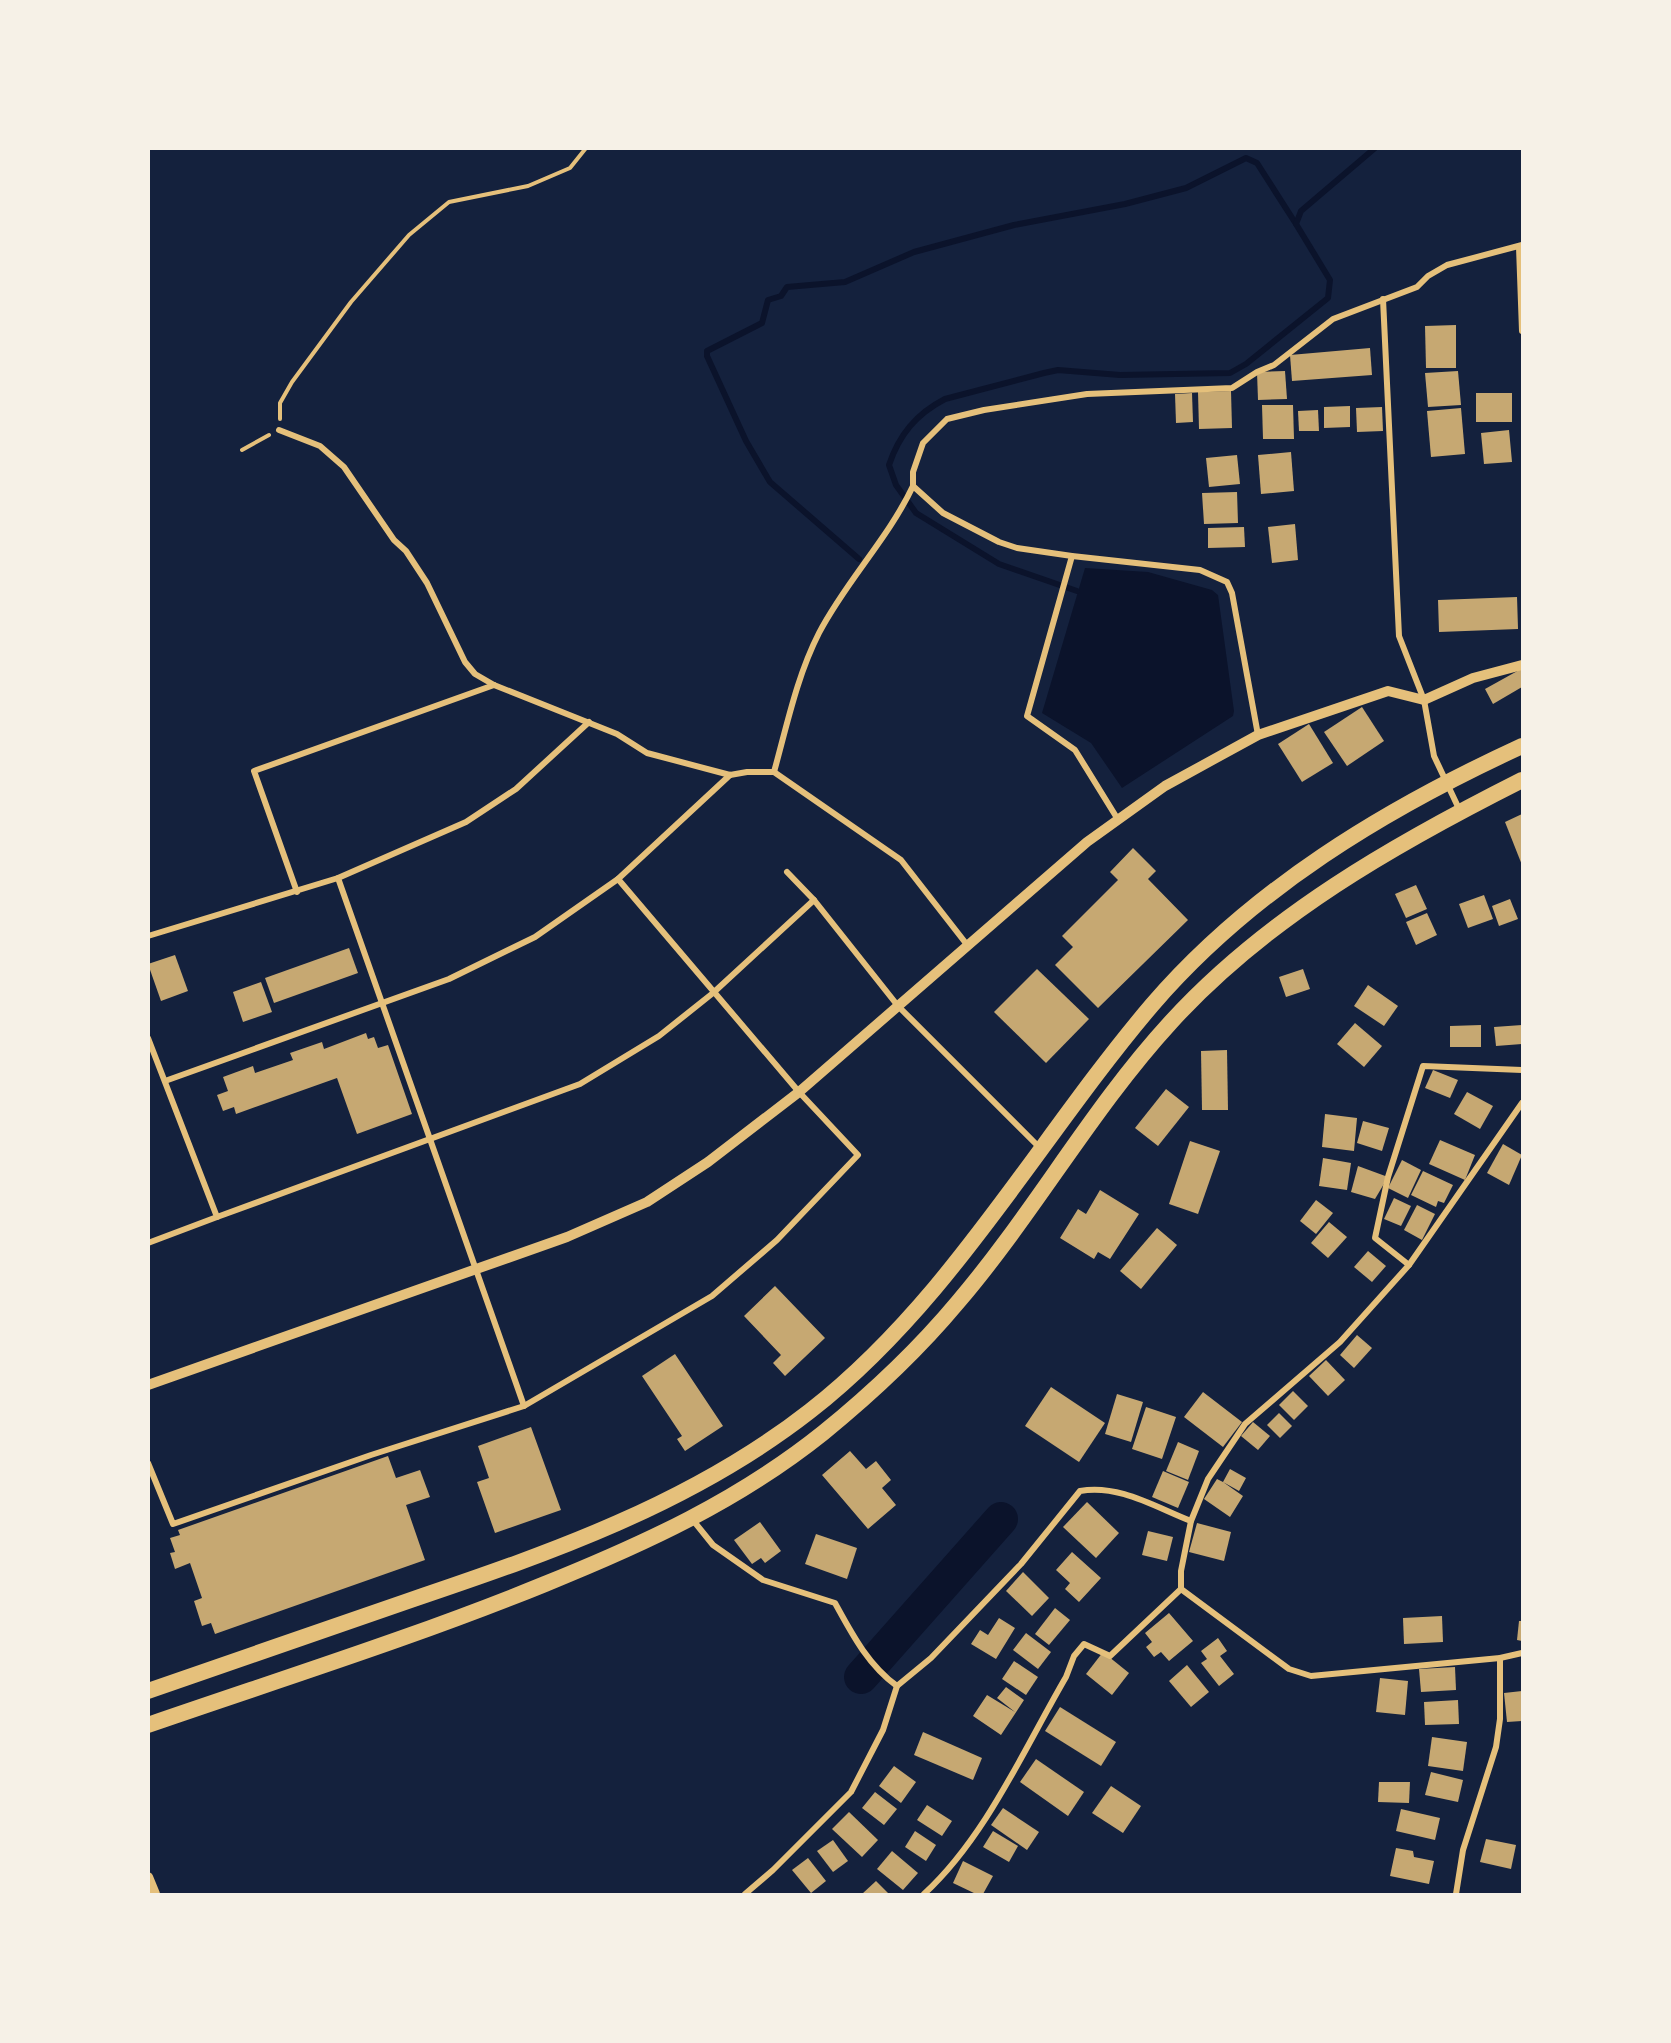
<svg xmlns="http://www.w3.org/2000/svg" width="1671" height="2043" font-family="Arial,sans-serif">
  <rect width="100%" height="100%" fill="#14213d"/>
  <path fill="#0b132b" d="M1085 568 1148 572 1212 590 1218 595 1234 711 1233 716 1122 788 1091 743 1042 713Z"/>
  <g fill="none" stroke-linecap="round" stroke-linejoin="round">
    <g stroke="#0b132b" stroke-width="6">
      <path d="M859 559 770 482 746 441 707 356V351L762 323 768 300 781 296 787 287 845 282 914 252 1014 225 1125 204 1186 188 1246 158 1257 163 1296 224"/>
      <path d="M1077 591 999 564 916 513 896 485 889 465C899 435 916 414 945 399L1044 373 1058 370 1120 375 1230 373 1246 364 1328 298 1330 280 1296 224 1301 211 1375 148"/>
    </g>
    <path stroke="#0b132b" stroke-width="34" d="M861 1677 1001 1519"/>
  </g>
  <g fill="#c6a872">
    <path d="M1456 325V368H1426L1425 326Z"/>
    <path d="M1370 348 1372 375 1292 381 1290 355Z"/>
    <path d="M1285 371 1287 399 1258 400 1257 372Z"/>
    <path d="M1458 371 1461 405 1428 407 1425 373Z"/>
    <path d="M1231 391 1232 428 1199 429 1198 392Z"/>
    <path d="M1192 393 1193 422 1176 423 1175 394Z"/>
    <rect x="1476" y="393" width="36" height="29"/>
    <path d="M1262 405H1293L1294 439H1263Z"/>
    <path d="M1350 406V427L1324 428V407Z"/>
    <path d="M1382 407 1383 431 1357 432 1356 408Z"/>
    <path d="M1461 408 1465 454 1431 457 1427 411Z"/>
    <path d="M1318 410 1319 431H1299L1298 411Z"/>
    <path d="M1509 430 1512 462 1484 464 1481 433Z"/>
    <path d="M1291 452 1294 491 1261 494 1258 455Z"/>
    <path d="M1237 455 1240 484 1209 487 1206 458Z"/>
    <path d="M1237 492 1238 523 1204 524 1202 493Z"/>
    <path d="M1295 524 1298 560 1272 563 1268 527Z"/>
    <path d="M1244 527 1245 547 1208 548V528Z"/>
    <path d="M1517 597 1518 629 1439 632 1438 600Z"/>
    <path d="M1521 669 1522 687 1493 704 1485 689Z"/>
    <path d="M1362 707 1384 741 1347 766 1324 732Z"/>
    <path d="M1309 724 1333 763 1302 782 1278 744Z"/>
    <path d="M1522 814V865L1505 822Z"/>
    <path d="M1133 848 1156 871 1148 879 1188 920 1098 1008 1055 965 1073 947 1062 936 1118 880 1110 872Z"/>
    <path d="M1416 885 1427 909 1406 918 1395 894Z"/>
    <path d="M1484 895 1493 919 1468 928 1459 904Z"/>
    <path d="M1510 899 1518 919 1499 926 1492 906Z"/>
    <path d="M1427 913 1437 935 1416 945 1406 922Z"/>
    <path d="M349 948 358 973 274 1003 265 978Z"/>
    <path d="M175 955 188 991 161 1001 148 964Z"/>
    <path d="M1037 969 1089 1019 1046 1063 994 1012Z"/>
    <path d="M1303 969 1310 989 1286 997 1279 977Z"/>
    <path d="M261 982 272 1012 243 1022 233 992Z"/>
    <path d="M1368 985 1398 1006 1384 1026 1354 1006Z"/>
    <path d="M1355 1023 1382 1046 1364 1067 1337 1044Z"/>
    <path d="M1481 1025V1047H1450V1026Z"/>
    <path d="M1522 1025V1044L1496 1046 1494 1027Z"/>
    <path d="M366 1033 368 1039 374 1037 378 1048 388 1045 412 1114 357 1134 337 1078 236 1114 234 1107 223 1111 217 1095 228 1091 223 1077 253 1066 255 1073 293 1060 290 1053 322 1042 324 1049Z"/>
    <path d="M1227 1050 1228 1110H1202L1201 1051Z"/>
    <path d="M1433 1070 1458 1080 1450 1098 1425 1088Z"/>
    <path d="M1166 1089 1189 1107 1158 1146 1135 1128Z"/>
    <path d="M1467 1092 1493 1106 1480 1129 1454 1114Z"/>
    <path d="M1325 1114 1357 1118 1354 1151 1322 1147Z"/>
    <path d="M1363 1121 1389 1128 1382 1151 1357 1143Z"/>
    <path d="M1440 1140 1475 1155 1465 1180 1429 1164Z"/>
    <path d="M1190 1141 1220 1151 1198 1214 1169 1204Z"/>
    <path d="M1503 1144 1522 1155 1509 1185 1487 1173Z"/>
    <path d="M1323 1158 1351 1163 1347 1190 1319 1186Z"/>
    <path d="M1402 1160 1421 1170 1408 1198 1388 1188Z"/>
    <path d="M1358 1166 1388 1177 1375 1199 1351 1192Z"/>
    <path d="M1423 1171 1453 1185 1444 1203 1438 1201 1436 1207 1411 1195Z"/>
    <path d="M1100 1190 1139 1214 1110 1259 1098 1252 1094 1259 1060 1238 1078 1209 1086 1214Z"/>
    <path d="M1394 1198 1411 1206 1401 1226 1384 1219Z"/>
    <path d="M1316 1200 1333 1213 1316 1234 1300 1221Z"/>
    <path d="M1417 1205 1435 1214 1422 1240 1404 1230Z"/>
    <path d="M1329 1222 1347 1237 1328 1258 1311 1243Z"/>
    <path d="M1157 1228 1177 1245 1141 1289 1120 1271Z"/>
    <path d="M1368 1251 1386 1266 1372 1282 1354 1267Z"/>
    <path d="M775 1286 825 1338 785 1376 773 1363 781 1355 744 1316Z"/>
    <path d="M1357 1335 1372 1348 1354 1368 1340 1355Z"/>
    <path d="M675 1354 723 1426 685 1451 677 1439 682 1436 642 1376Z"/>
    <path d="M1326 1360 1345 1380 1328 1396 1309 1376Z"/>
    <path d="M1051 1387 1105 1423 1079 1462 1025 1426Z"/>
    <path d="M1293 1391 1308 1406 1294 1420 1279 1405Z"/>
    <path d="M1203 1392 1242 1422 1223 1447 1184 1417Z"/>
    <path d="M1117 1394 1143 1402 1131 1442 1105 1434Z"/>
    <path d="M1146 1407 1176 1417 1162 1459 1132 1449Z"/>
    <path d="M1279 1413 1292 1426 1280 1438 1267 1425Z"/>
    <path d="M1253 1422 1270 1436 1258 1450 1241 1436Z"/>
    <path d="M531 1427 561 1510 495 1533 477 1482 489 1478 478 1446Z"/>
    <path d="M1178 1442 1199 1451 1188 1480 1166 1471Z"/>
    <path d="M850 1451 866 1469 876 1461 891 1480 882 1488 896 1505 868 1529 822 1475Z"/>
    <path d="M388 1456 396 1478 420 1470 430 1497 406 1505 425 1560 215 1634 211 1623 202 1626 194 1601 202 1598 190 1563 175 1569 170 1553 175 1552 170 1538 180 1535 178 1530Z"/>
    <path d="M1230 1469 1246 1478 1239 1491 1223 1482 1243 1496 1230 1517 1204 1499 1217 1479 1223 1482Z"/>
    <path d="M1163 1471 1189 1482 1178 1508 1152 1497Z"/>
    <path d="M1087 1502 1119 1533 1096 1558 1063 1527Z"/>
    <path d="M760 1522 781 1551 765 1563 761 1558 752 1564 734 1540Z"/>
    <path d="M1197 1523 1231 1532 1224 1561 1189 1552Z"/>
    <path d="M1148 1531 1173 1537 1167 1561 1142 1555Z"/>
    <path d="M816 1534 857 1548 847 1579 805 1564Z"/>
    <path d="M1072 1552 1101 1578 1079 1602 1065 1589 1070 1583 1056 1570Z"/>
    <path d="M1023 1572 1049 1598 1032 1616 1006 1591Z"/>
    <path d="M1055 1608 1070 1620 1049 1645 1035 1634Z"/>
    <path d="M1169 1613 1193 1641 1169 1661 1161 1652 1154 1657 1146 1647 1152 1642 1145 1633Z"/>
    <path d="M1442 1616 1443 1642 1404 1644 1403 1618Z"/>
    <path d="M999 1618 1015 1628 996 1659 971 1644 980 1630 988 1635Z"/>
    <path d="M1519 1621H1522V1641L1517 1640Z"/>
    <path d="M1026 1633 1051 1652 1038 1669 1013 1650Z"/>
    <path d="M1218 1638 1227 1651 1220 1656 1234 1674 1219 1686 1201 1663 1207 1659 1201 1651Z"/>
    <path d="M1103 1652 1129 1673 1112 1695 1086 1674Z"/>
    <path d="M1014 1661 1038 1677 1026 1695 1002 1679Z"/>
    <path d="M1187 1665 1209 1692 1191 1707 1169 1681Z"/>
    <path d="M1455 1667 1456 1690 1421 1692 1419 1669Z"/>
    <path d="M1380 1678 1408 1681 1405 1715 1376 1712Z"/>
    <path d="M1006 1687 1024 1700 1001 1735 973 1716 987 1695 1015 1712 997 1698Z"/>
    <path d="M1522 1691V1721L1507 1722 1504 1693Z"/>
    <path d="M1458 1700 1459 1724 1425 1725 1424 1702Z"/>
    <path d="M1060 1707 1116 1742 1101 1766 1045 1731Z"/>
    <path d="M923 1732 982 1758 973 1780 914 1755Z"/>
    <path d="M1432 1737 1467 1742 1463 1771 1428 1766Z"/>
    <path d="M1036 1759 1084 1792 1068 1816 1020 1782Z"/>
    <path d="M894 1766 916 1782 901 1803 879 1786Z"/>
    <path d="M1431 1772 1463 1780 1458 1802 1425 1795Z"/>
    <path d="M1379 1782H1410L1409 1803 1378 1802Z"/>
    <path d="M1111 1786 1141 1806 1123 1833 1092 1813Z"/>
    <path d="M875 1792 897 1809 884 1825 862 1808Z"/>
    <path d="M927 1805 952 1821 942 1836 917 1820Z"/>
    <path d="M1003 1808 1039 1832 1027 1850 991 1825Z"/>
    <path d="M1401 1809 1440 1818 1435 1840 1396 1831Z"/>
    <path d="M849 1812 878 1840 862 1857 832 1829Z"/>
    <path d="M915 1831 936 1845 926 1861 905 1847Z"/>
    <path d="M993 1831 1018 1846 1009 1862 983 1847Z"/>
    <path d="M1486 1839 1516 1845 1511 1869 1480 1862Z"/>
    <path d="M833 1840 848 1861 833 1872 817 1851Z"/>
    <path d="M1396 1848 1413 1851 1414 1857 1434 1861 1429 1884 1390 1876Z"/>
    <path d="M892 1851 918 1873 903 1890 877 1869Z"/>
    <path d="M808 1858 826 1881 811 1893 792 1870Z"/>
    <path d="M963 1861 993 1876 983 1894H976L953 1883Z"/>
    <path d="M876 1881 889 1894H862Z"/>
  </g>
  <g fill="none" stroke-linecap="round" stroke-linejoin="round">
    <g stroke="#e5c07b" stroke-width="4">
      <path d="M280 419V403L292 382 351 302 409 235 449 202 528 186 570 168 586 148"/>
      <path d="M242 450 269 435"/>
    </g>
    <g stroke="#e5c07b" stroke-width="6">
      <path d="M1519 247 1522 331"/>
      <path d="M1383 299 1399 636 1424 700 1434 756 1460 811"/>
      <path d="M279 430 320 446 344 467 394 540 406 551 427 583 465 662 475 674 494 685 617 734 647 753 730 775 747 772H774L901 860 968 946"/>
      <path d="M1072 556 1027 716 1075 750 1117 818"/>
      <path d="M1258 735 1232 593 1227 582 1200 570 1072 556 1017 548 999 542 943 513 913 486V472L923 443 947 419 984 410 1087 394 1232 388 1257 372 1274 365 1333 319 1417 287 1428 276 1447 265 1522 245"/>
      <path d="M774 772C787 725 797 676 819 633 846 581 888 539 913 486"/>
      <path d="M787 872 814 900 898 1006 1040 1148"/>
      <path d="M297 892 254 771 494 685"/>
      <path d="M148 936 338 878"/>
      <path d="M148 1038 217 1217 148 1243"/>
      <path d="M165 1081 449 979 535 937 618 879 730 775"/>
      <path d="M217 1217 580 1084 659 1036 713 993 814 900"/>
      <path d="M1409 1265 1375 1238 1388 1177 1423 1066 1522 1070"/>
      <path d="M524 1406 338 878 466 822 516 789 589 722"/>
      <path d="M148 1463 173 1524 371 1455 524 1406 712 1296 777 1240 858 1155 799 1092 618 879"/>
      <path d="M692 1519 713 1545 763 1580 835 1603C852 1634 868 1665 897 1686"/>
      <path d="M1181 1589 1289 1669 1311 1676 1500 1658 1522 1653"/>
      <path d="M745 1894 773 1870 851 1792 883 1730 897 1686 931 1658 1021 1564 1080 1491C1119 1484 1155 1507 1191 1521"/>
      <path d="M924 1894C986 1837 1024 1749 1066 1677L1074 1656 1084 1644 1110 1656 1181 1589V1571L1191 1521 1208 1479 1245 1424 1340 1342 1409 1265 1522 1103"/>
      <path d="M1456 1894 1463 1850 1496 1747 1500 1719V1658"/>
    </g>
    <g stroke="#e5c07b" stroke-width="10">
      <path d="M148 1385 567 1237 647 1202 708 1162 799 1092 1087 842 1165 786 1258 735 1388 691 1424 700 1473 678 1522 665"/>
      <path d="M148 1877 155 1894"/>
    </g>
    <g stroke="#e5c07b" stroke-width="16">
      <path d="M148 1691C235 1661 322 1631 408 1601 550 1553 691 1504 810 1411 951 1301 1038 1139 1152 1005 1252 889 1385 809 1522 746"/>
      <path d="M148 1725C281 1679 415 1637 545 1584 644 1544 738 1501 823 1433 871 1394 918 1350 958 1302 1034 1213 1092 1108 1171 1022 1268 916 1395 844 1522 780"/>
    </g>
  </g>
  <rect width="1671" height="2043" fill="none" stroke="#f6f1e7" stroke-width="300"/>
</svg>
